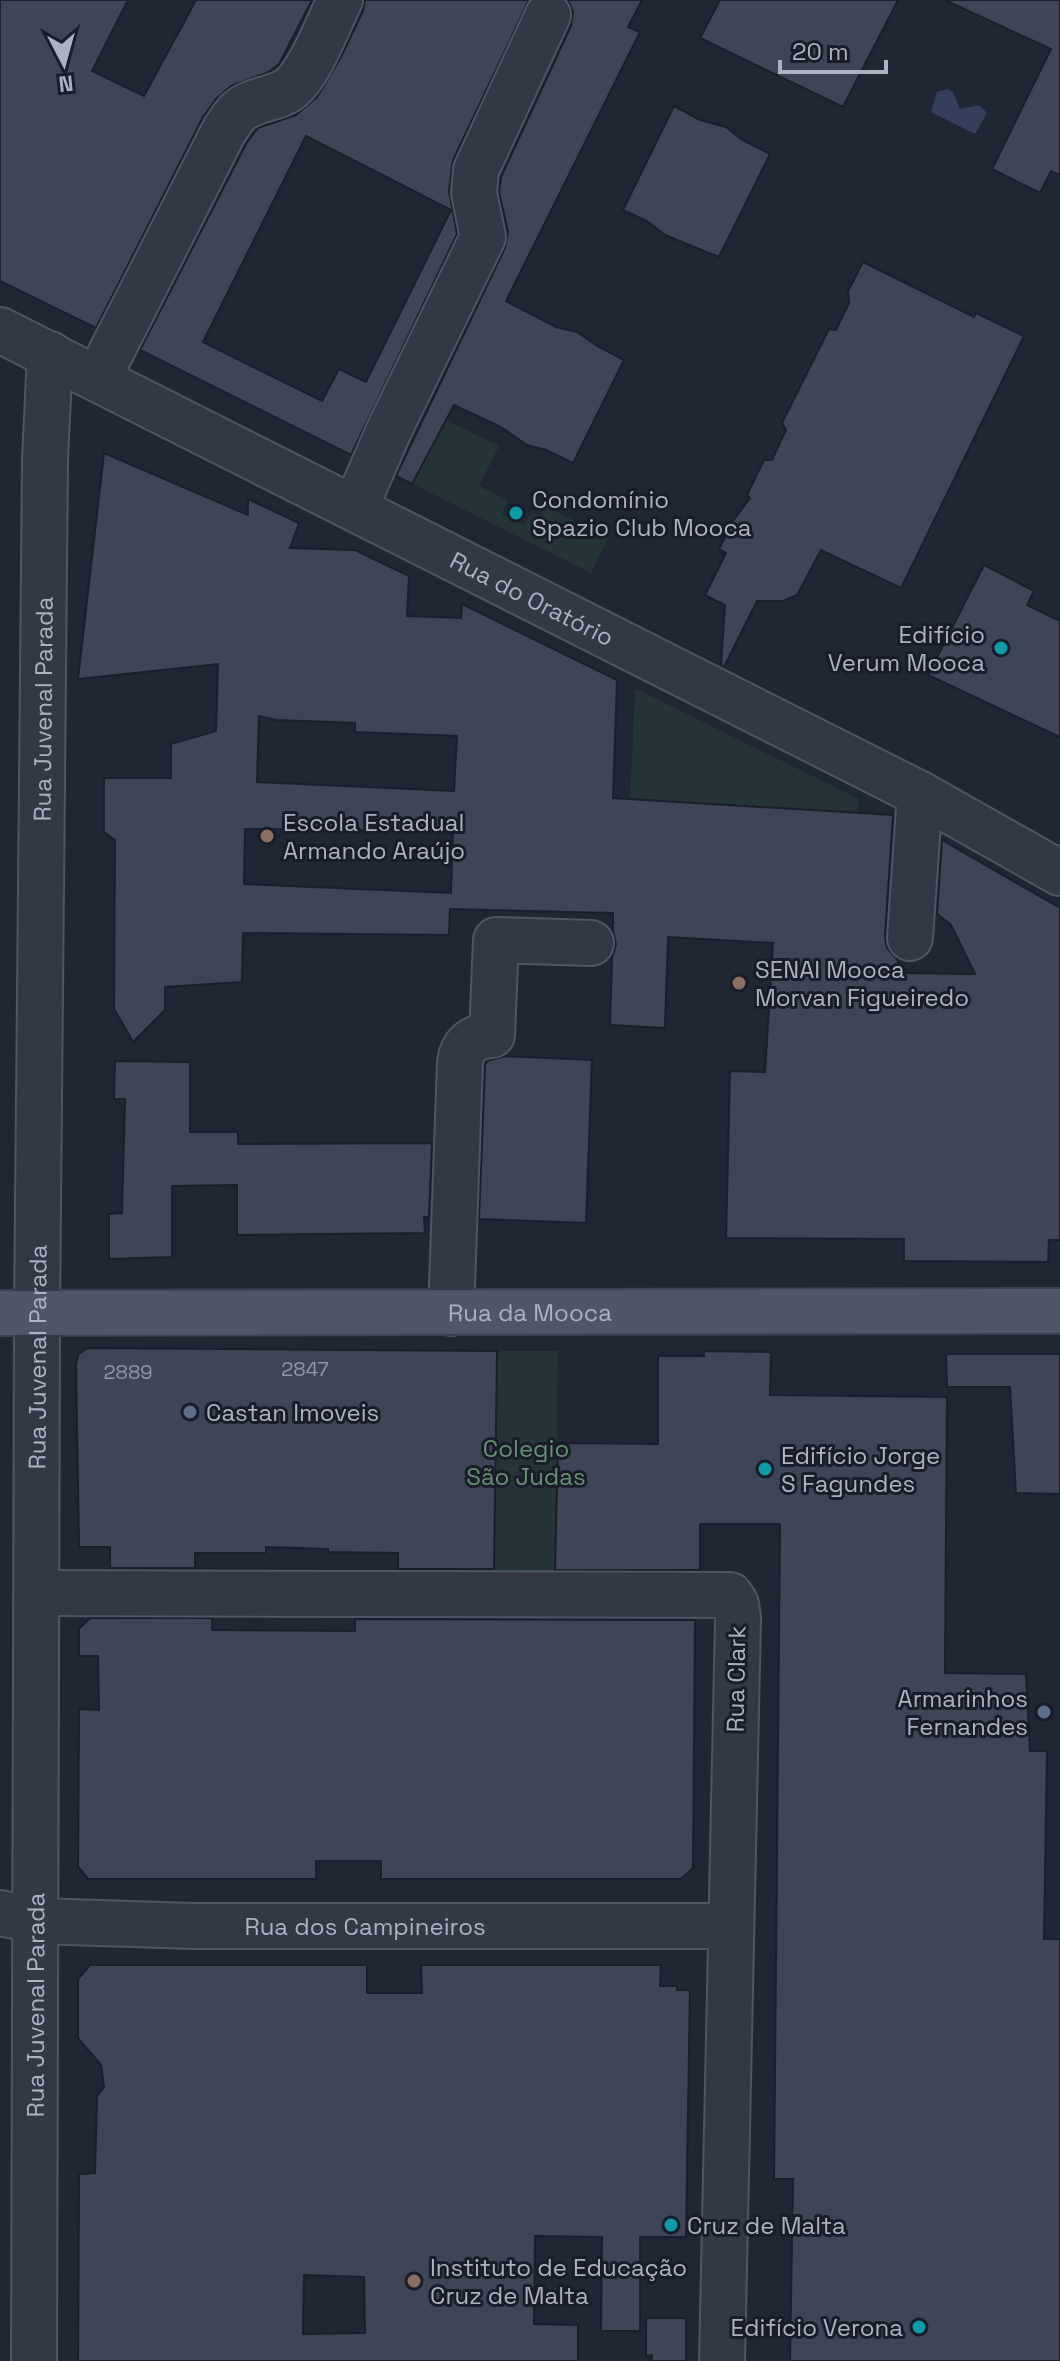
<svg xmlns="http://www.w3.org/2000/svg" width="1060" height="2361" font-family="'Space Grotesk',sans-serif">
  <rect width="100%" height="100%" fill="#1f2634"/>
  <g fill="#243438">
    <path d="M446 420 499 446 479 486 508 500 502 514 524 525 531 512 540 516 546 506 608 538 591 573 412 484Z"/>
    <path d="M635 688 859 799 857 813 630 799Z"/>
    <path d="M497 1351H558L555 1574H494Z"/>
  </g>
  <path fill="#333f5b" d="M947 89 953 92 960 109 979 105 987 113 975 134 931 112 937 92Z"/>
  <g fill="#3d4557" stroke="#1a1f2b" stroke-width="2" fill-rule="evenodd">
    <path d="M0 0H128L92 71 144 96 196 0H312L279 64 269 72 231 86 216 99 203 117 96 328 0 281Z"/>
    <path d="M365 0H529L453 160 449 191 457 234 351 455 140 350 246 144 258 128 296 115 317 97 341 57 363 11ZM306 136 451 210 366 382 339 369 322 401 203 342Z"/>
    <path d="M568 0H642L628 27 640 32 506 301 556 327 577 332 597 346 624 360 573 463 546 450 527 445 501 427 454 405 412 484 396 476 505 248 508 232 499 192 501 177 571 26 573 12Z"/>
    <path d="M720 0H898L843 107 700 38Z"/>
    <path d="M945 0H1060V175L1051 171 1040 193 992 169 1051 49Z"/>
    <path d="M674 106 700 120 726 127 742 140 770 154 719 257 665 235 647 221 623 210Z"/>
    <path d="M863 262 974 317 976 313 1024 336 901 588 821 550 797 595 783 601H757L724 667 721 665 725 605 705 595 726 553 719 549 733 521 750 498 747 495 764 460H772L786 430 782 423 829 329 836 330 849 303 848 291Z"/>
    <path d="M104 453 248 515V499L299 523 290 548 355 550 409 576 407 616 461 618 462 604 617 680 613 798 893 815 885 936 887 948 897 959 901 973 975 974 951 925 937 914 942 840 1060 908V1240H1049L1048 1262 904 1261V1239L726 1238 730 1071 765 1072 773 943 668 937 665 1028 610 1025 612 957 616 945 613 931V913L450 909 449 935 243 933 242 982 165 987V1010L133 1042 114 1009 115 840 104 832V778H171V744L216 731 218 664 78 679ZM259 716 276 720 355 723V732L457 736 454 791 257 782ZM245 829 453 831 451 893 244 884Z"/>
    <path d="M984 565 1034 591 1027 605 1060 621V737L928 675Z"/>
    <path d="M505 1056 592 1060 586 1223 479 1219 485 1065 487 1061Z"/>
    <path d="M115 1061 190 1062V1132H238V1144L432 1143 429 1217H424L425 1233 237 1235V1185L172 1186V1257L109 1259V1214L122 1213 125 1099H114Z"/>
    <path d="M87 1348 497 1351 494 1569H398V1553L328 1552V1549L266 1547V1553H195V1568H110V1547H79L76 1365 78 1355Z"/>
    <path d="M704 1351 771 1352 770 1395 947 1397 945 1673 1026 1674 1030 1751H1047L1044 1939H1060V2361H790L793 2179H774L780 1524H700V1570H555L558 1443 658 1444V1356H704Z"/>
    <path d="M946 1354H1060V1494L1016 1493 1010 1387H947Z"/>
    <path d="M90 1618H212V1630L355 1631V1619L695 1620 693 1868 681 1879H381V1861H316V1879H88L78 1866 79 1709 99 1710 98 1656H79V1629Z"/>
    <path d="M90 1965H367V1993H422L421 1965H661L660 1986H677V1990H690L686 2237H640V2331H601L602 2237 535 2236 534 2324 578 2325V2361H78L79 2174 95 2173 97 2096 104 2087 101 2065 78 2038V1979ZM304 2275 364 2277 365 2333 303 2334Z"/>
    <path d="M646 2318H686V2361H652V2355L646 2356Z"/>
  </g>
  <g fill="none" stroke-linecap="round" stroke-linejoin="round">
    <g stroke="#505563" stroke-width="48">
      <g id="minor">
        <path id="s1" d="M0 330 920 794 1060 873"/>
        <path d="M98 378 224 131C229 124 233 116 239 111 254 98 276 100 291 88 311 71 328 24 340 0"/>
        <path d="M355 508 390 428 483 237 474 193 476 170 548 15"/>
        <path d="M910 938 920 794"/>
        <path d="M451 1313 460 1062C463 1043 475 1036 492 1035L496 940 591 943"/>
        <path d="M37 1593 730 1595 736 1604 738 1618 722 2361"/>
        <path id="s2" d="M0 1913 37 1921 194 1926H730"/>
        <path id="s3" d="M34 2361 37 1313 45 460 50 354"/>
      </g>
    </g>
    <g stroke="#3c414e" stroke-width="48">
      <g id="major">
        <path id="s4" d="M0 1313 1060 1311"/>
      </g>
    </g>
    <use href="#minor" stroke="#323845" stroke-width="44"/>
    <use href="#major" stroke="#505665" stroke-width="44"/>
  </g>
  <g fill="#0f9aa8" stroke="#181d29" stroke-width="3">
    <circle cx="516" cy="513" r="8"/>
    <circle cx="1001" cy="648" r="8"/>
    <circle cx="765" cy="1469" r="8"/>
    <circle cx="671" cy="2225" r="8"/>
    <circle cx="919" cy="2327" r="8"/>
  </g>
  <g fill="#8d6e63" stroke="#181d29" stroke-width="3">
    <circle cx="267" cy="836" r="8"/>
    <circle cx="739" cy="983" r="8"/>
    <circle cx="414" cy="2281" r="8"/>
  </g>
  <g fill="#5c6f8a" stroke="#181d29" stroke-width="3">
    <circle cx="190" cy="1412" r="8"/>
    <circle cx="1044" cy="1712" r="8"/>
  </g>
  <g text-anchor="middle" dominant-baseline="central" stroke-width="6" stroke-linejoin="round" paint-order="stroke">
    <g font-size="20" fill="#9097a7">
      <text x="305" y="1369">2847</text>
      <text x="128" y="1372">2889</text>
    </g>
    <g font-size="24" fill="#acb2c2" stroke="#181d29" text-anchor="start">
      <text x="532" y="499">Condomínio<tspan x="532" dy="28">Spazio Club Mooca</tspan></text>
      <text x="985" y="634" text-anchor="end">Edifício<tspan x="985" dy="28">Verum Mooca</tspan></text>
      <text x="283" y="822">Escola Estadual<tspan x="283" dy="28">Armando Araújo</tspan></text>
      <text x="755" y="969">SENAI Mooca<tspan x="755" dy="28">Morvan Figueiredo</tspan></text>
      <text x="206" y="1412">Castan Imoveis</text>
      <text x="781" y="1455">Edifício Jorge<tspan x="781" dy="28">S Fagundes</tspan></text>
      <text x="1028" y="1698" text-anchor="end">Armarinhos<tspan x="1028" dy="28">Fernandes</tspan></text>
      <text x="687" y="2225">Cruz de Malta</text>
      <text x="430" y="2267">Instituto de Educação<tspan x="430" dy="28">Cruz de Malta</tspan></text>
      <text x="903" y="2327" text-anchor="end">Edifício Verona</text>
    </g>
    <g font-size="24" fill="#acb2c2" stroke="#181d29">
      <text stroke="none"><textPath href="#s1" startOffset="596">Rua do Oratório</textPath></text>
      <text stroke="none"><textPath href="#s3" startOffset="1652">Rua Juvenal Parada</textPath></text>
      <text stroke="none"><textPath href="#s4" startOffset="530">Rua da Mooca</textPath></text>
      <text stroke="none"><textPath href="#s3" startOffset="1004">Rua Juvenal Parada</textPath></text>
      <text transform="translate(736 1679) rotate(-89)">Rua Clark</text>
      <text stroke="none"><textPath href="#s2" startOffset="366">Rua dos Campineiros</textPath></text>
      <text stroke="none"><textPath href="#s3" startOffset="356">Rua Juvenal Parada</textPath></text>
    </g>
    <g font-size="24" fill="#659175" stroke="#181d29">
      <text x="526" y="1448">Colegio<tspan x="526" dy="28">São Judas</tspan></text>
    </g>
  </g>
  <g transform="translate(64 64) rotate(174)" stroke="#181d29" stroke-width="6" paint-order="stroke">
  <path d="M0-6L14 30L0 20L-14 30Z" fill="#acb2c2"/>
  <text y="-12" font-size="22" font-weight="bold" text-anchor="middle" fill="#acb2c2">N</text>
  </g>
  <path d="M780 60v12h106v-12" fill="none" stroke="#acb2c2" stroke-width="4"/>
  <text x="792" y="60" font-size="24" fill="#acb2c2" stroke="#181d29" stroke-width="6" paint-order="stroke">20 m</text>
</svg>
